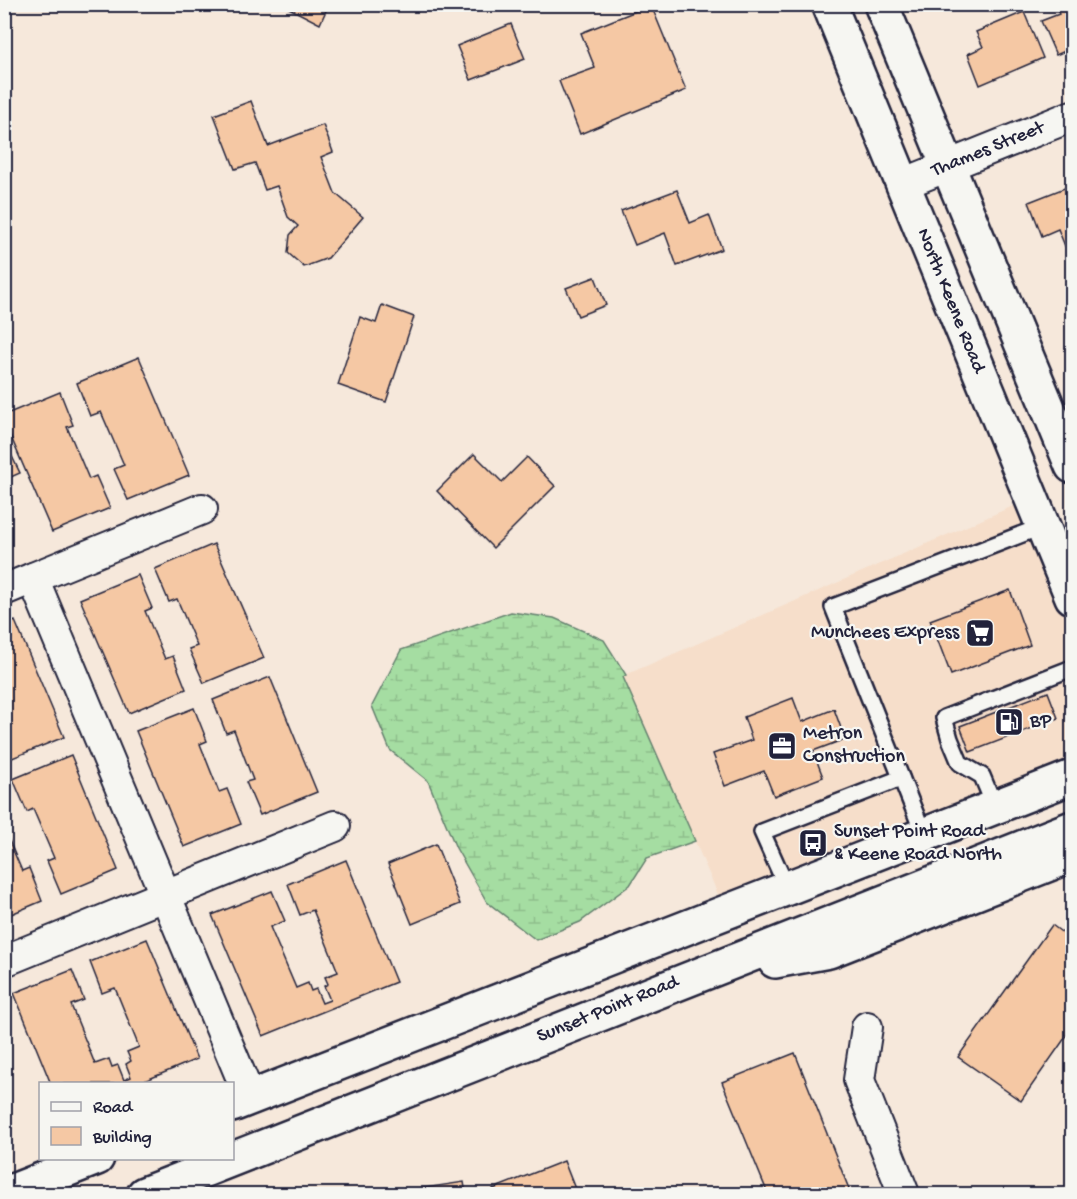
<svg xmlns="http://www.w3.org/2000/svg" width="1077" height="1199" font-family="'Gochi Hand',sans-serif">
  <defs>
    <pattern id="wetland-marsh" width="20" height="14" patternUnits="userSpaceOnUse" patternTransform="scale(1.5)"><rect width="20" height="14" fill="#a5dda2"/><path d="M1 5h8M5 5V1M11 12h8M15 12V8" fill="none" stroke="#8ebd8c"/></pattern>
  </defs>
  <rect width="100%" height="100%" fill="#f6e8db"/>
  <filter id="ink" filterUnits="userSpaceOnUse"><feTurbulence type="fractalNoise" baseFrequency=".0167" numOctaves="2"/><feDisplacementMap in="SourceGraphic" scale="12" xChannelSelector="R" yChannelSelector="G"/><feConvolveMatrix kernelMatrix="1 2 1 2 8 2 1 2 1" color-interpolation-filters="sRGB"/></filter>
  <g filter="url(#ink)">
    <path fill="#f6deca" d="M1020 503 1072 631V761L720 899 623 676Z"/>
    <path fill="url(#wetland-marsh)" stroke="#64806e" stroke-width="1.5" d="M511 612 554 618 604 640 626 675 623 677 695 841 647 858 630 885 580 922 536 940 487 902 456 848 428 781 390 750 372 706 401 650Z"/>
    <g fill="#f5c8a4" stroke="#22223b" stroke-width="1.5">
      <path d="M281 4H329L320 24Z"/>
      <path d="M1055 4H1072V48L1056 55 1041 21 1059 14Z"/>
      <path d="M651 5 686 90 580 134 559 81 595 68 581 33Z"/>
      <path d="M1024 12 1043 58 980 85 968 54 983 47 976 32Z"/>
      <path d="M511 24 525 59 471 80 457 46Z"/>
      <path d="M251 101 268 146 323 125 333 152 321 157 335 193 363 217 328 258 304 267 288 253 290 235 298 226 288 217 277 186 265 190 255 163 235 169 214 115Z"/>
      <path d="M1072 185V243L1065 246 1058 229 1042 236 1029 202Z"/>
      <path d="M677 190 690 223 709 215 722 249 677 266 665 233 635 245 621 211Z"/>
      <path d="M595 277 606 305 578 316 566 288Z"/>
      <path d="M382 305 414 317 386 402 338 385 360 317 376 323Z"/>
      <path d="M139 357 189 475 128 500 114 469 124 465 101 412 90 416 77 383Z"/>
      <path d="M60 392 73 425 67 427 89 479 96 476 110 508 52 532 4 421V415Z"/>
      <path d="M4 440 20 473 4 480Z"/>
      <path d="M474 454 502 482 527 457 555 486 493 548 437 491Z"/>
      <path d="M214 544 264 658 204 683 189 649 197 646 177 599 169 602 155 569Z"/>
      <path d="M138 575 152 608 145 611 165 659 173 656 186 689 129 713 80 599Z"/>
      <path d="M1010 590 1030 645 951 675 930 620Z"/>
      <path d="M15 621 64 737 5 761 4 626Z"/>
      <path d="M270 677 317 792 260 815 246 782 253 780 234 730 226 733 213 700Z"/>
      <path d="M1048 692 1058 718 970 752 960 726Z"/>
      <path d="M793 698 802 722 834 709 845 739 813 751 823 777 774 796 764 771 725 786 713 754 752 740 744 717Z"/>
      <path d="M194 708 207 741 200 744 219 792 227 789 241 824 184 847 136 731Z"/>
      <path d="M71 755 118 870 61 894 47 861 54 858 33 809 27 812 13 779Z"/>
      <path d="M4 829 22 871 29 868 42 901 4 917Z"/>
      <path d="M436 844 460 904 412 924 388 864Z"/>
      <path d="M346 860 396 982 263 1036 212 915 272 891 285 921 270 927 296 988 308 983 311 991 316 989 322 1003 330 1000 324 986 328 984 325 977 338 972 313 910 300 915 288 884Z"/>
      <path d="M1052 925 1072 940V1028L1021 1101 958 1057Z"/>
      <path d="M147 939 197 1059 137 1084H51L14 993 72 970 84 1000 71 1005 95 1064 109 1059 112 1067 118 1065 124 1080 131 1077 126 1064 131 1061 127 1052 139 1047 115 988 102 993 90 962Z"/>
      <path d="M795 1053 851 1194H768L722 1082Z"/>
      <path d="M564 1161 577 1194H495L493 1189Z"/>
      <path d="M464 1182 466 1194H385Z"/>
    </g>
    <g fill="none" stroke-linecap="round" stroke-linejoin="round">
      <g stroke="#22223b" stroke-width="20">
        <g id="lane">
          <path d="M995 807 982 776 960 763 950 739 944 718 1072 668"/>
          <path d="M924 835 833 607 1043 526"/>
          <path d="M787 888 762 832 901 778"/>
        </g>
      </g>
      <g stroke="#22223b" stroke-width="34">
        <g id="street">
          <path d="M903 184 1072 116"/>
          <path d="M33 578 202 509"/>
          <path d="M4 590 33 578 250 1098"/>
          <path d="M4 961 335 826"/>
          <path d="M867 1027 859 1080 904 1194"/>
        </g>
      </g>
      <g stroke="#22223b" stroke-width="38">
        <g id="secondary">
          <path d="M829 4 1072 597"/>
          <path d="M881 4 1072 466"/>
          <path d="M775 961 829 951 1072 855"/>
          <path d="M232 1105 1072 777"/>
          <path d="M5 1194 97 1158"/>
          <path d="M144 1194 1072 828"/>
        </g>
      </g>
      <use href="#lane" stroke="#f6f6f2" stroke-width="15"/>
      <use href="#street" stroke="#f6f6f2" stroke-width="30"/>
      <use href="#secondary" stroke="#f6f6f2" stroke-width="33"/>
    </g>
  </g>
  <defs>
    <g id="supermarket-square" transform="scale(1.5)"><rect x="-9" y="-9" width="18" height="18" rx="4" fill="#22223b" stroke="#f6f6f2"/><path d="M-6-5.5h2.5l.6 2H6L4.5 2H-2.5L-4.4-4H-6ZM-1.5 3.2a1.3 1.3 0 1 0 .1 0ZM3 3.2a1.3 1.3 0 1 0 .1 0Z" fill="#fff"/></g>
    <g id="fuel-square" transform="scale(1.5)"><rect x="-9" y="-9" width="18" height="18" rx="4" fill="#22223b" stroke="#f6f6f2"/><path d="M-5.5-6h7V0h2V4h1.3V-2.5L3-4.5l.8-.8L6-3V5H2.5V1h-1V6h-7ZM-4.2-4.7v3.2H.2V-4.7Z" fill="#fff"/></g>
    <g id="office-square" transform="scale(1.5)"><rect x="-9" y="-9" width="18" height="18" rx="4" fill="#22223b" stroke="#f6f6f2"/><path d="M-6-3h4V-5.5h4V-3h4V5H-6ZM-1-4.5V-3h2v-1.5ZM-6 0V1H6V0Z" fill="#fff"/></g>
    <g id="bus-square" transform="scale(1.5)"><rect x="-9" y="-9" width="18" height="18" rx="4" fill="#22223b" stroke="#f6f6f2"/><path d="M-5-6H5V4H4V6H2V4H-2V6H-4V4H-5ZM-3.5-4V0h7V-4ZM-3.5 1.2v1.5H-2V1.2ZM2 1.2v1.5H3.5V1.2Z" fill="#fff"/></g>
  </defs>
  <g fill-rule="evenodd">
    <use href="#supermarket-square" x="980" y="633"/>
    <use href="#fuel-square" x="1009" y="722"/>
    <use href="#office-square" x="782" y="746"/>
    <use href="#bus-square" x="813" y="843"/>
  </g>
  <g text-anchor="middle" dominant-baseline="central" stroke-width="4.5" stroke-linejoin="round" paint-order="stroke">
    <g font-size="20" fill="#22223b" stroke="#f6f6f2">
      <text transform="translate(988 150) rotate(-22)">Thames Street</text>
      <text transform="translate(950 301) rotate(68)">North Keene Road</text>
      <text transform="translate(608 1010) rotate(-22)">Sunset Point Road</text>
    </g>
    <g font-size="20" fill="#22223b" stroke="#f6f6f2" text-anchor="start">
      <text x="959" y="633" text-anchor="end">Munchees Express</text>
      <text x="1030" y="722">BP</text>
      <text x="803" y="734">Metron<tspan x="803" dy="23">Construction</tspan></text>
      <text x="834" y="832">Sunset Point Road<tspan x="834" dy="23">&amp; Keene Road North</tspan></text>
    </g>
  </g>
  <rect width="1077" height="1199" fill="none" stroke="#f6f6f2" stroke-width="24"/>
  <rect x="12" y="12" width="1053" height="1175" fill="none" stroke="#22223b" stroke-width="2" filter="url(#ink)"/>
  <rect x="39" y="1082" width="195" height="78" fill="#f6f6f2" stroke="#a1a1a9" stroke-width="1.5"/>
  <rect x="51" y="1102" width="30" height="9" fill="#f6f6f2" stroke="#a1a1a9" stroke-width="1.5"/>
  <text x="93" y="1112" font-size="18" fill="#22223b">Road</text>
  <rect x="51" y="1127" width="30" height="18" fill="#f5c8a4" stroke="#a1a1a9" stroke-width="1.5"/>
  <text x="93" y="1142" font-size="18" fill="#22223b">Building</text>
</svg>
